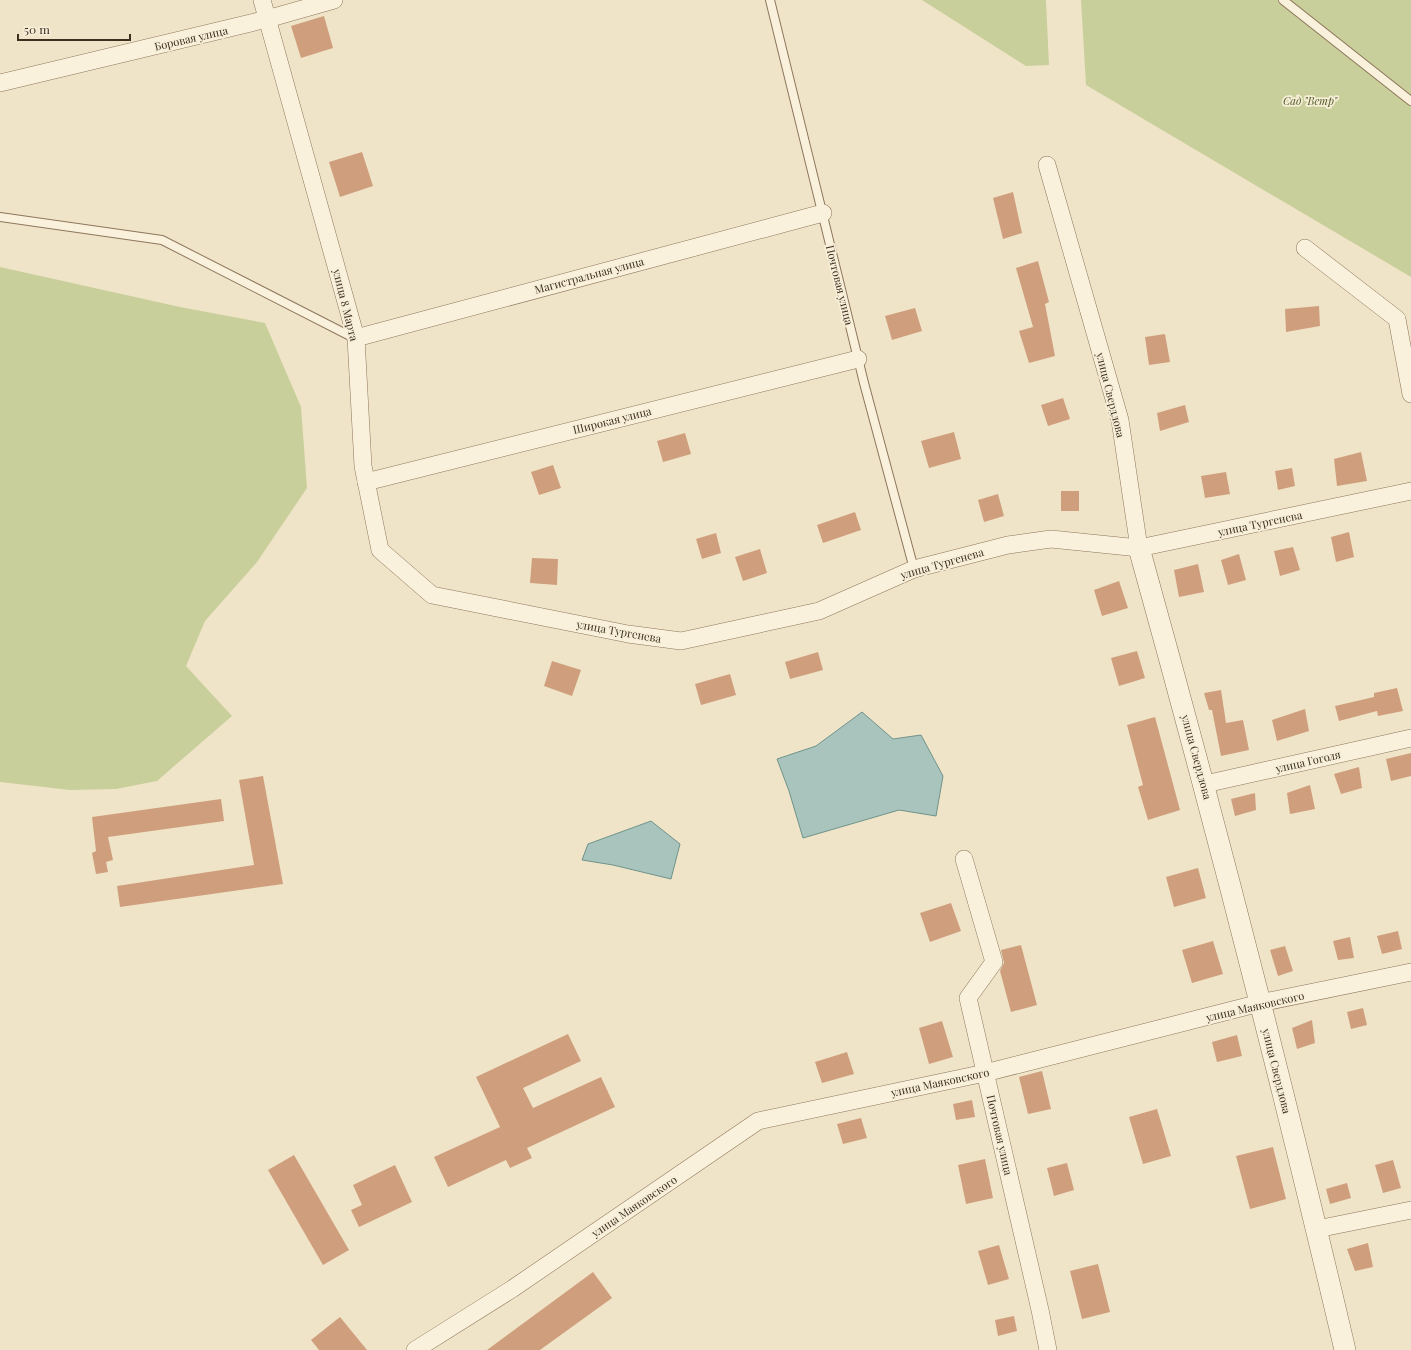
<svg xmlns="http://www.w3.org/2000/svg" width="1411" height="1350" font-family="'Playfair Display',serif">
  <rect width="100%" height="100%" fill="#f0e4c8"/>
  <g fill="#c9cf9b">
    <path d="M922 0H1046L1049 65 1026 66Z"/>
    <path d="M1081 0H1411V277L1086 85Z"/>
    <path d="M0 267 180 307 265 323 301 407 307 488 257 562 205 621 186 666 232 716 157 781 116 789 70 790 0 782Z"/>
  </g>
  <g fill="#a9c4bc" stroke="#6f938a">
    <path d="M862 712 893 739 921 735 943 776 936 816 899 810 803 838 789 791 777 759 816 746Z"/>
    <path d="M651 821 680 844 671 879 613 865 582 860 588 844Z"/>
  </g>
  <g fill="#cf9f7d">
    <path d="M324 16 333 48 301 58 291 26Z"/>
    <path d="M362 152 373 186 340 197 329 162Z"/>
    <path d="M1013 192 1022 233 1003 239 993 198Z"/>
    <path d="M1038 261 1049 302 1045 304 1055 356 1029 363 1019 331 1033 327 1016 268Z"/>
    <path d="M1319 306 1320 326 1286 332 1285 309Z"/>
    <path d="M915 308 922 331 892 340 885 316Z"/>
    <path d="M1165 334 1170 362 1149 365 1145 337Z"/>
    <path d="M1063 398 1070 419 1048 426 1041 405Z"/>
    <path d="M1185 405 1189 422 1160 431 1157 413Z"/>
    <path d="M954 432 961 459 929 468 921 441Z"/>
    <path d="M685 433 691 454 663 462 657 441Z"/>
    <path d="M1361 452 1367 481 1337 486 1334 459Z"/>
    <path d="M553 465 561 488 539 495 531 472Z"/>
    <path d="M1292 468 1295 486 1278 490 1275 471Z"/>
    <path d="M1226 472 1230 494 1205 498 1201 476Z"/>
    <rect x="1061" y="491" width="18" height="20"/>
    <path d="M998 494 1004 516 984 522 978 500Z"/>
    <path d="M855 512 861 530 823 543 817 525Z"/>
    <path d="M1349 532 1354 557 1336 562 1331 537Z"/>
    <path d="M716 533 721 553 702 559 696 539Z"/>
    <path d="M1293 547 1300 570 1280 576 1274 551Z"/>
    <path d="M760 549 767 573 743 581 735 557Z"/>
    <path d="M1239 554 1246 580 1228 585 1221 560Z"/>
    <path d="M532 558 558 559 557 585 530 583Z"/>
    <path d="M1198 564 1204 592 1179 597 1174 570Z"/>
    <path d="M1119 581 1128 608 1102 616 1094 590Z"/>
    <path d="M1137 651 1145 678 1119 686 1111 658Z"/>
    <path d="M818 652 823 670 790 679 785 662Z"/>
    <path d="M552 661 581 670 572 696 544 686Z"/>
    <path d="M730 674 736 695 701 705 695 684Z"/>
    <path d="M1397 688 1403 711 1378 716 1377 711 1339 721 1335 706 1374 697V693Z"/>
    <path d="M1221 690 1226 723 1243 720 1249 750 1221 756 1212 710H1209L1204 693Z"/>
    <path d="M1305 709 1309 731 1277 741 1272 720Z"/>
    <path d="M1155 717 1180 810 1148 820 1138 787 1143 785 1127 725Z"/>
    <path d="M1411 753V776L1391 781 1386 759Z"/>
    <path d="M1359 767 1362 788 1341 794 1334 774Z"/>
    <path d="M263 776 283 884 120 907 117 886 254 865 239 780Z"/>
    <path d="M1310 785 1315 809 1290 814 1287 793Z"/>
    <path d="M1255 793 1256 810 1235 816 1231 799Z"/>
    <path d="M221 799 224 821 108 837 113 860 106 862 108 872 96 874 92 853 96 851 92 817Z"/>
    <path d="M1198 868 1206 898 1174 907 1166 877Z"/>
    <path d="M951 903 961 931 930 942 920 913Z"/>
    <path d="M1398 931 1402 949 1382 954 1377 936Z"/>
    <path d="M1350 937 1354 958 1338 960 1333 941Z"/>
    <path d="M1213 941 1223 974 1192 983 1182 950Z"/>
    <path d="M1021 945 1037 1005 1011 1012 1000 971 1004 963 1001 950Z"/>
    <path d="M1285 946 1293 971 1278 976 1270 950Z"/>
    <path d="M1363 1008 1367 1025 1351 1029 1347 1012Z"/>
    <path d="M1312 1020 1315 1043 1297 1049 1292 1028Z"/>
    <path d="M942 1021 953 1057 929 1064 919 1028Z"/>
    <path d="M568 1034 581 1061 523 1088 533 1108 601 1077 615 1107 527 1148 532 1158 510 1168 506 1160 448 1187 434 1157 500 1127 476 1077Z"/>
    <path d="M1237 1035 1242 1056 1217 1062 1212 1042Z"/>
    <path d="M847 1052 854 1074 822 1083 815 1062Z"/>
    <path d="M1042 1071 1051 1109 1028 1114 1019 1077Z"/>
    <path d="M972 1100 975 1117 956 1120 953 1104Z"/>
    <path d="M1157 1109 1171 1156 1143 1164 1129 1117Z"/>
    <path d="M861 1118 867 1138 843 1144 837 1124Z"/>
    <path d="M1273 1147 1286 1199 1250 1209 1236 1156Z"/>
    <path d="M294 1155 349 1250 323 1265 268 1170Z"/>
    <path d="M985 1159 993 1198 966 1204 958 1165Z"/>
    <path d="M1393 1160 1401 1188 1383 1193 1375 1165Z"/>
    <path d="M1067 1163 1074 1190 1054 1196 1047 1168Z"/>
    <path d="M395 1165 412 1202 359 1227 351 1210 362 1205 353 1185Z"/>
    <path d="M1347 1183 1351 1198 1330 1204 1326 1189Z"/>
    <path d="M1368 1243 1373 1267 1355 1271 1347 1249Z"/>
    <path d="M999 1245 1009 1279 988 1285 978 1251Z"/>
    <path d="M1098 1264 1110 1312 1082 1319 1070 1271Z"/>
    <path d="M593 1272 612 1298 540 1350H487Z"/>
    <path d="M1014 1316 1017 1331 998 1336 995 1320Z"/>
    <path d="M340 1317 367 1350H319L311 1340Z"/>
  </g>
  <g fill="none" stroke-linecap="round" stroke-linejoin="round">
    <g stroke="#8d765c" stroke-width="10">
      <g id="service">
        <path d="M770 0 864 383 914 569"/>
        <path d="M1283 0 1411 101"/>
        <path d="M0 217 162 240 354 338"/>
      </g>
    </g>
    <g stroke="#8d765c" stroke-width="18">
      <g id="minor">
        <path d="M262 0 356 338 363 466 380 550 432 595 628 634 681 641 819 611 914 569 1008 545 1051 539 1139 548 1411 491"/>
        <path d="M0 83 267 19 334 0"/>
        <path d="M1047 165 1120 420 1139 548"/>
        <path d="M1305 248 1397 319 1411 394"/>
        <path d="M356 338 823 213"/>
        <path d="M366 482 858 359"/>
        <path d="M1205 784 1411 738"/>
        <path d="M964 859 994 962 968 998 1040 1310 1048 1350"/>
        <path d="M1317 1229 1411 1210"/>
        <path d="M415 1350 512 1289 758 1121 985 1073 1260 1003 1411 972"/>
      </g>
    </g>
    <g stroke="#8d765c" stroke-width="22">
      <path id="tertiary" d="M1139 548C1213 814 1282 1081 1345 1350"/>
    </g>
    <use href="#service" stroke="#faf1dc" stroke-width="8"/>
    <use href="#minor" stroke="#faf1dc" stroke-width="17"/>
    <use href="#tertiary" stroke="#faf1dc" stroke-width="21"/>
  </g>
  <g text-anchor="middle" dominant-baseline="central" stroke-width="3.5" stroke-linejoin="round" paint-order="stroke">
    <g font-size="11" fill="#3d2e20" stroke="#f7eed8">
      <text transform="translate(191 38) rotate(-13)">Боровая улица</text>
      <text transform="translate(589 275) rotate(-15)">Магистральная улица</text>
      <text transform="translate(840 285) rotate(76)">Почтовая улица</text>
      <text transform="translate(346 305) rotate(76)">улица 8 Марта</text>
      <text transform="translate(1111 395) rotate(76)">улица Свердлова</text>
      <text transform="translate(612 420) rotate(-14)">Широкая улица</text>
      <text transform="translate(1260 523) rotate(-12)">улица Тургенева</text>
      <text transform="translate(942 563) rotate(-16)">улица Тургенева</text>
      <text transform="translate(619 631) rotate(10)">улица Тургенева</text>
      <text transform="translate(1197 757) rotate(75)">улица Свердлова</text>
      <text transform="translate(1308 761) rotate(-13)">улица Гоголя</text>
      <text transform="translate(1255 1006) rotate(-13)">улица Маяковского</text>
      <text transform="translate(1277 1071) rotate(76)">улица Свердлова</text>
      <text transform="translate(940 1082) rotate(-12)">улица Маяковского</text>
      <text transform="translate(1000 1135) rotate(77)">Почтовая улица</text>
      <text transform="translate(634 1206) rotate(-34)">улица Маяковского</text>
    </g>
    <g font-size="11" font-style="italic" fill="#4d5a26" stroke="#f7eed8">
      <text x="1310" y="100">Сад "Ветр"</text>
    </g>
  </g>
  <path d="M18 34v6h112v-6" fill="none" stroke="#3d2e20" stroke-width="2"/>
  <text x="24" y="34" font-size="12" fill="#3d2e20" stroke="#f7eed8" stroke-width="3" paint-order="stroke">50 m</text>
</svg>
